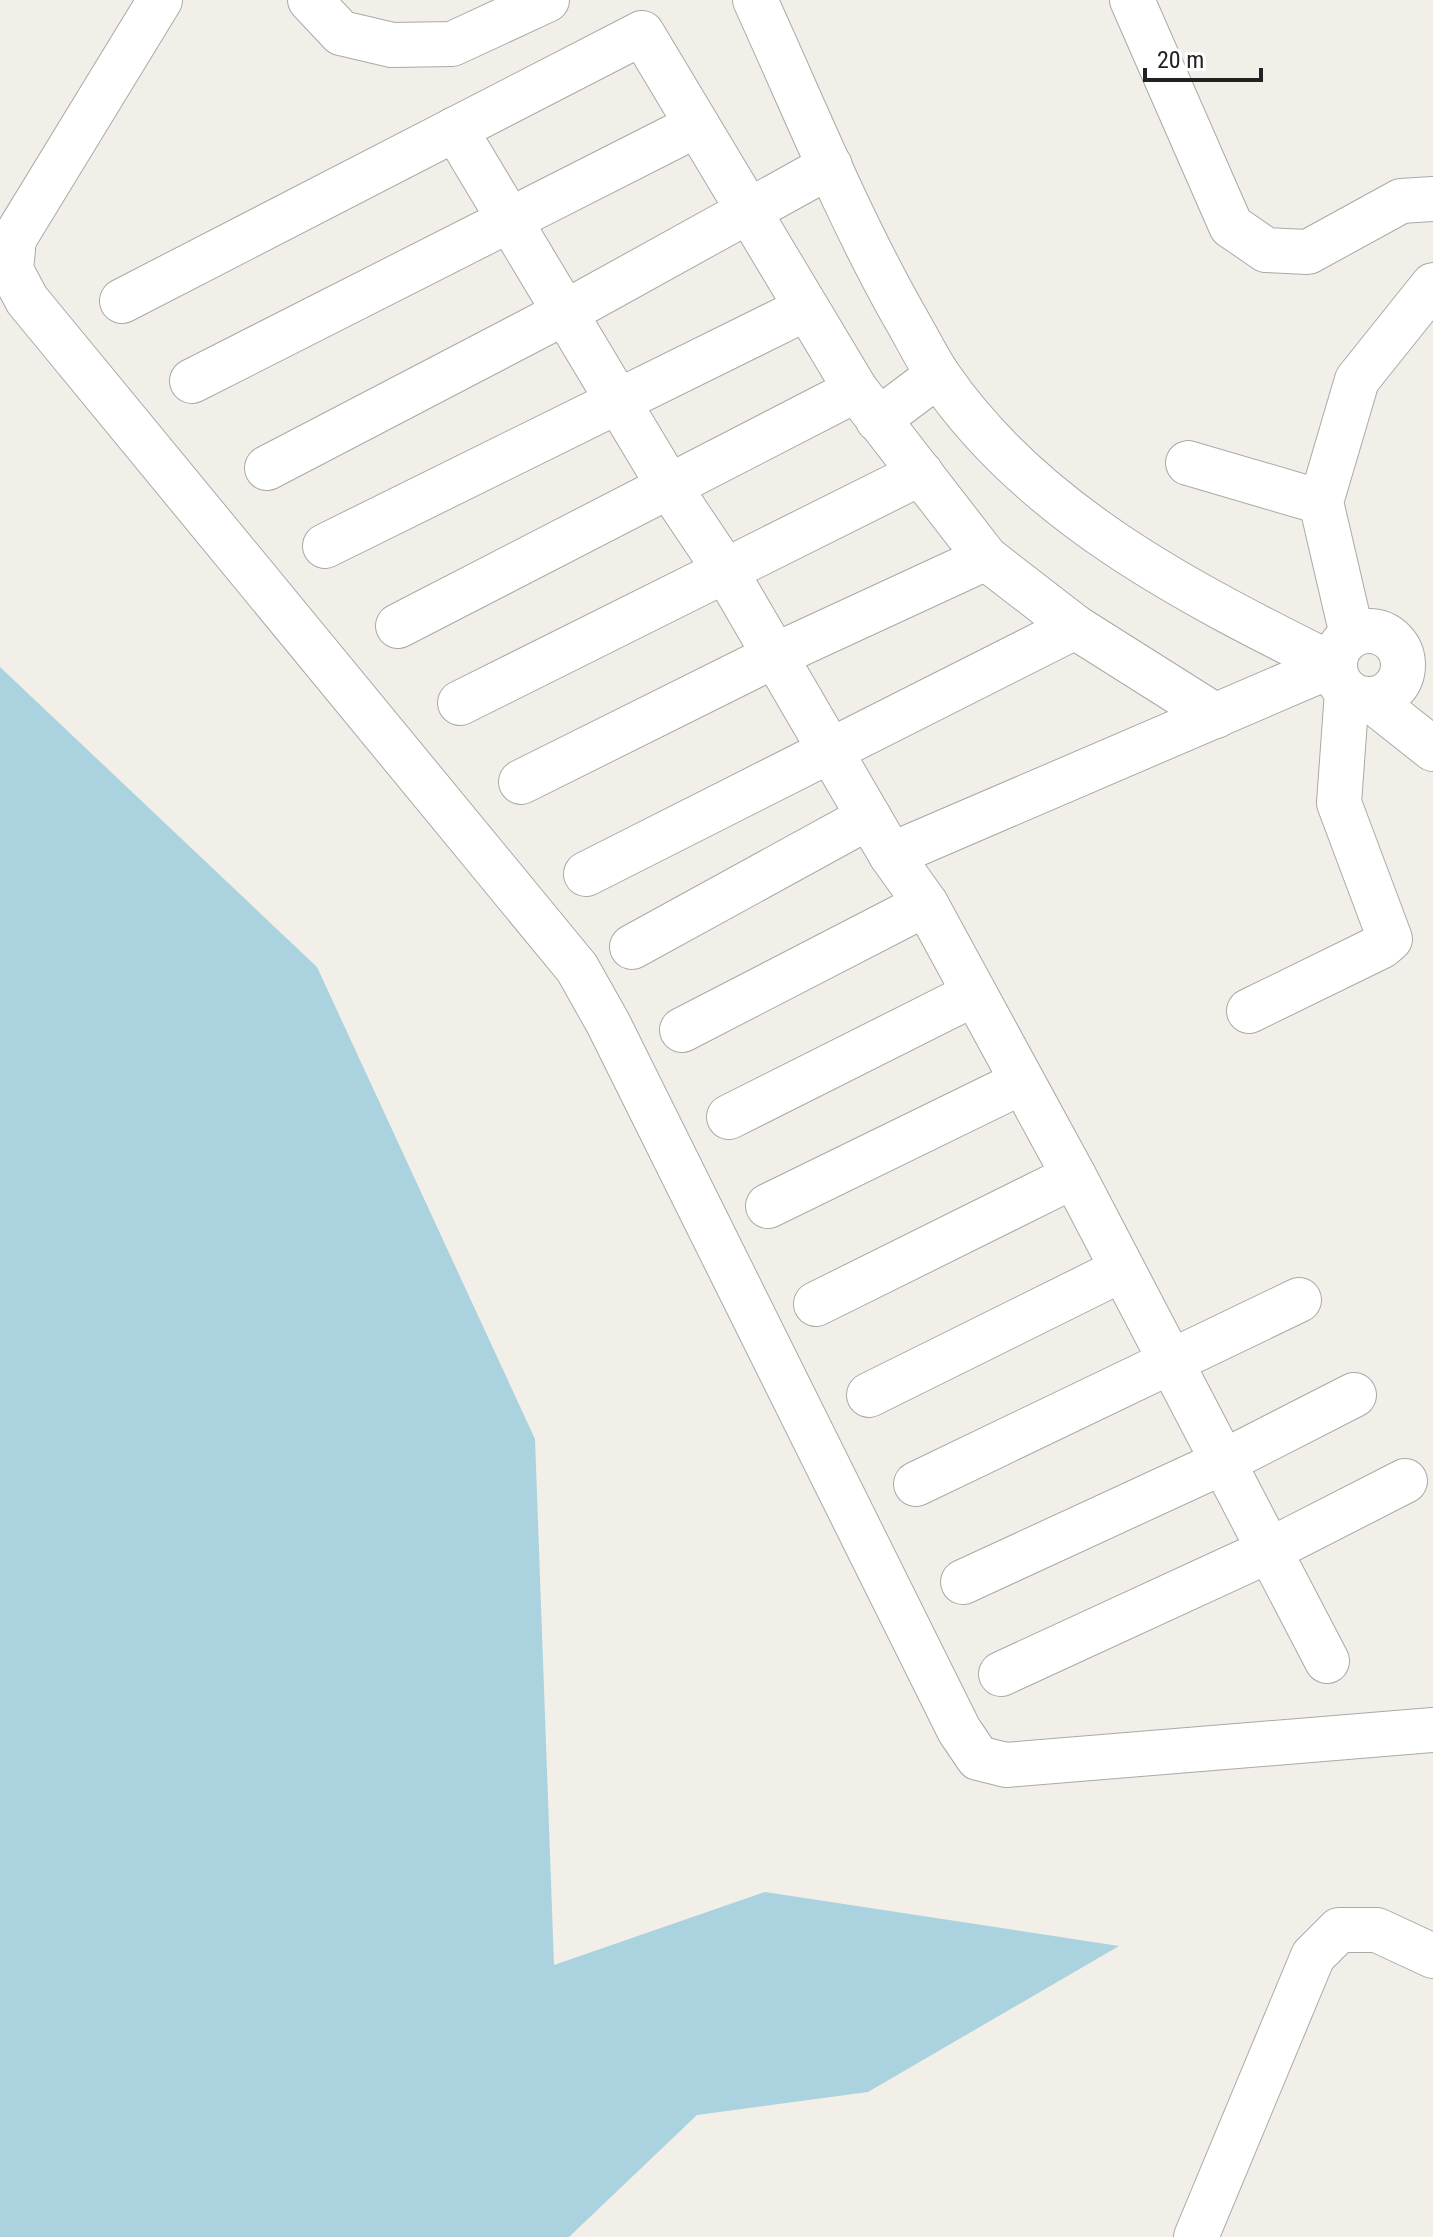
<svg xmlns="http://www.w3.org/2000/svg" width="1433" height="2237" font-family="'Roboto Condensed',sans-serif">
  <rect width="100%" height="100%" fill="#f2efe9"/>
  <path fill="#aad3df" d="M0 667 317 967 535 1439 554 1965 765 1892 1119 1946 868 2092 697 2115 569 2237H0Z"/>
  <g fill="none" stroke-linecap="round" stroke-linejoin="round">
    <g stroke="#a9a9a9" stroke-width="46">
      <g id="minor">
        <path d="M160 0 14 239 11 270 27 300 577 968 608 1023 959 1730 978 1758 1006 1765 1433 1730"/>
        <path d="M310 0 341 33 392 45 452 44 547 0"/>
        <path d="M755 0C803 105 846 212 902 312 914 332 925 355 938 375 1033 514 1187 592 1333 665"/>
        <path d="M1132 0 1231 226 1266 250 1308 252 1401 201 1433 199"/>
        <path d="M455 129 670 488 725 570 891 855"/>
        <path d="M122 301 642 33 856 390 986 558 1075 627 1216 716"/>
        <path d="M192 381 697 125"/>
        <path d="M878 420 938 375"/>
        <path d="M1188 463 1321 502"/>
        <path d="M267 468 566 312 830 166"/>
        <path d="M325 546 805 309"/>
        <path d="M398 626 856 390"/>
        <circle cx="1369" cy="665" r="34"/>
        <path d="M1352 635 1321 502 1357 380 1433 285"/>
        <path d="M1370 699 1433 749"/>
        <path d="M460 703 921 473"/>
        <path d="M521 782 776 655 986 558"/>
        <path d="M586 874 1075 627"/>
        <path d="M632 947 869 817"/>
        <path d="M1249 1011 1382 946 1390 939 1339 803 1347 692"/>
        <path d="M682 1030 926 904"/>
        <path d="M729 1117 974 994"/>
        <path d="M768 1206 1022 1082"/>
        <path d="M816 1304 1074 1176"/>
        <path d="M869 1395 1121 1270"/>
        <path d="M916 1484 1299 1300"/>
        <path d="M963 1582 1221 1463 1354 1395"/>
        <path d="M1327 1661 1074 1176 926 904 891 855 1333 665"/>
        <path d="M1001 1674 1268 1551 1405 1481"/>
        <path d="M1196 2237 1313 1956 1339 1930H1377L1433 1956"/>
      </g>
    </g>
    <use href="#minor" stroke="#fff" stroke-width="44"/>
  </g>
  <path d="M1145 68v12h116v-12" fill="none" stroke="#222222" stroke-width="4"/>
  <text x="1157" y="68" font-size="24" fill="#222222" stroke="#ffffff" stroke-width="6" paint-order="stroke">20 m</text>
</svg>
